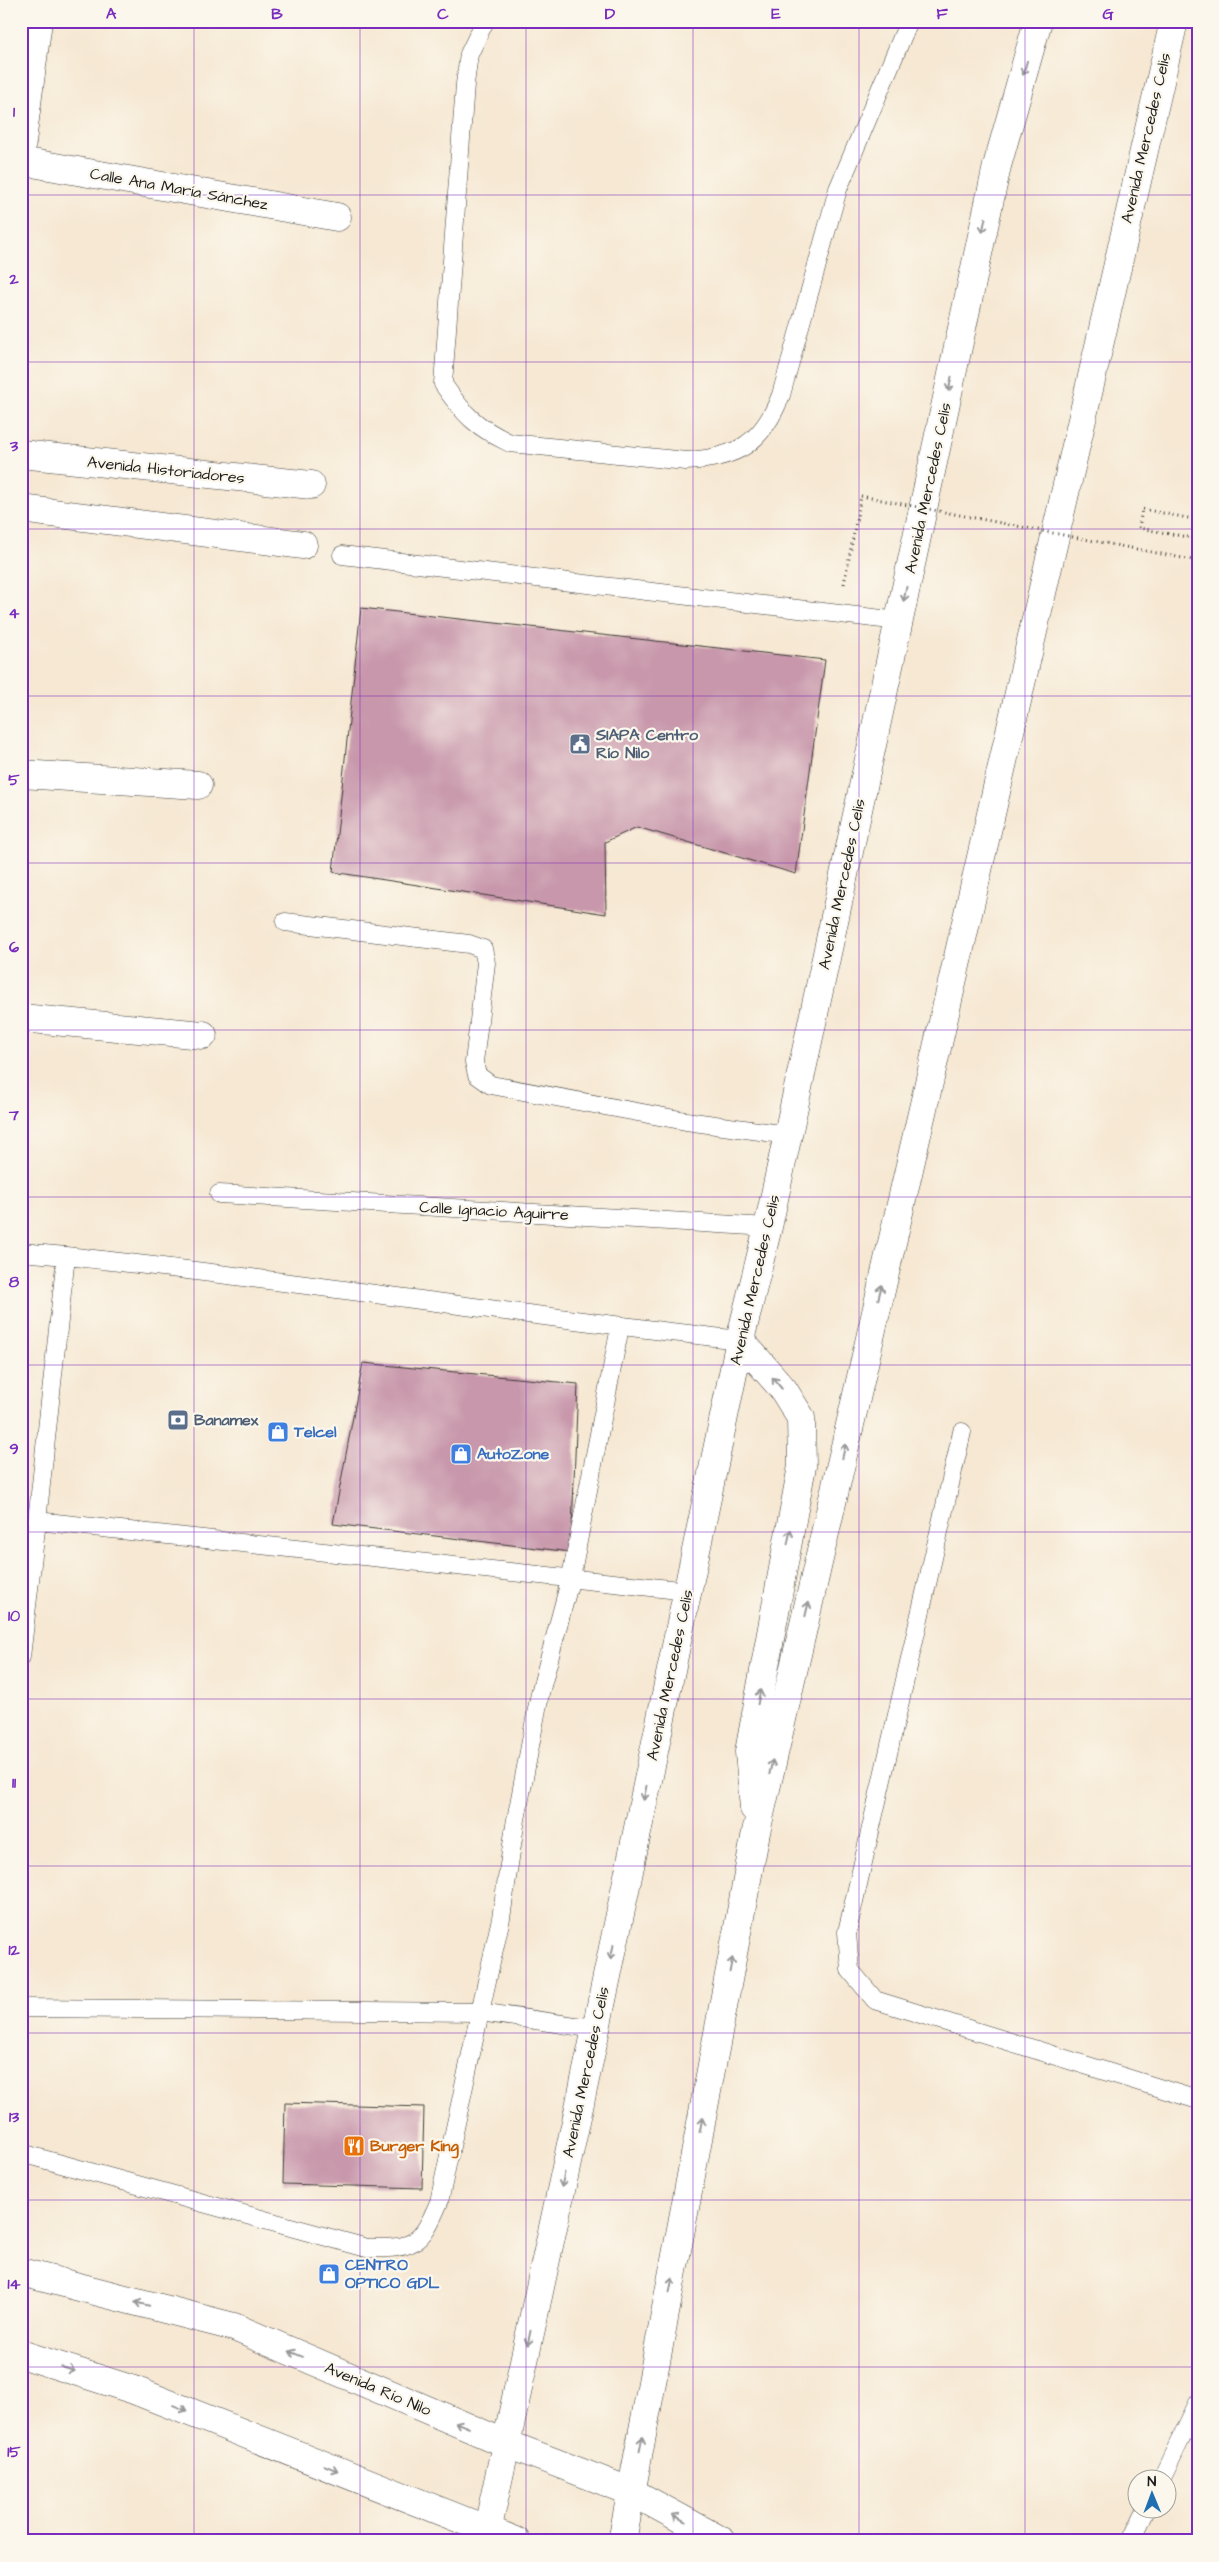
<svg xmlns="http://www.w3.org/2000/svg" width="1219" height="2562" font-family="'Architects Daughter',sans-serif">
  <rect width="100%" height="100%" fill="#fbf7ec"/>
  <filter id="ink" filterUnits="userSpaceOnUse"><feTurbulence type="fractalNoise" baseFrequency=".02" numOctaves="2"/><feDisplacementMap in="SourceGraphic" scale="10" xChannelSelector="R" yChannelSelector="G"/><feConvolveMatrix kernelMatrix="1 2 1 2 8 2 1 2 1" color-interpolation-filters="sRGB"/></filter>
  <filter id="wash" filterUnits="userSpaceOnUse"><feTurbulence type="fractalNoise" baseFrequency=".0096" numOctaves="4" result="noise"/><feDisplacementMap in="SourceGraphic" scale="20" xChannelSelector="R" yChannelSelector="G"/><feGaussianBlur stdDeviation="1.12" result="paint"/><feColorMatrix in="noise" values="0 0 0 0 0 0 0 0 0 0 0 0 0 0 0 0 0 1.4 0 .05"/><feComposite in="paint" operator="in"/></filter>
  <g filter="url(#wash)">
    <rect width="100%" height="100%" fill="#f6e8d3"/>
    <g id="blocks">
      <g fill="#c897ab">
        <path d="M361 608 825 660 796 874 637 827 605 842 606 914 333 872Z"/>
        <path d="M363 1363 578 1384 571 1552 333 1524Z"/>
        <path d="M285 2103 424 2107 422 2188 283 2184Z"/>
      </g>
    </g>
  </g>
  <g filter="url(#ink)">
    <use href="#blocks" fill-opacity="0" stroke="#3d3b37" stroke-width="1"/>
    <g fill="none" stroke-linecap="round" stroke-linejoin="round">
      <g stroke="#3d3b37" stroke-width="19">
        <g id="service">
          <path d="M485 21 469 54 465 84 443 384C464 415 476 427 510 443L686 461C737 458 762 444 781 395L838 189 909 21"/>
          <path d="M342 555 899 621"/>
          <path d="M285 922 469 944 483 949 486 963 474 1062 477 1075 491 1085 686 1121 788 1135"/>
          <path d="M219 1194 768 1227"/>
          <path d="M21 1252 66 1256"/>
          <path d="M962 1432 847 1932 850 1970 875 2000 1198 2100"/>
          <path d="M37 1521 66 1256C291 1280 515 1315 740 1340"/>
          <path d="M21 1657 37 1521 688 1591"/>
          <path d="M21 2008 480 2012 501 1918 515 1825 540 1693 571 1577 620 1327"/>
          <path d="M21 2153 367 2248C414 2249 421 2245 439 2202L480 2012 596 2029"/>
          <path d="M1161 2480 1198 2403"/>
          <path d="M1131 2541 1146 2510"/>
        </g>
      </g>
      <g stroke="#3d3b37" stroke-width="29">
        <g id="minor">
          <path d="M21 149 38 21"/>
          <path d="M21 161 337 217"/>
          <path d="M21 454 311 485"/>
          <path d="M21 509 303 545"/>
          <path d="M21 774 198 785"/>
          <path d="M21 1018 203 1035"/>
        </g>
      </g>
      <g stroke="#3d3b37" stroke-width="29">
        <g id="secondary">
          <path d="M740 1340 783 1389 801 1418 802 1466 749 1752 754 1808"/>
          <path d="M21 2272 234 2327 507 2444 632 2492 722 2541"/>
          <path d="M21 2354 134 2390 516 2541"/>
          <path d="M485 2541 596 2029 740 1340 768 1227 997 166 1038 21"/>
          <path d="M622 2541 756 1832 1174 21"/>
        </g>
      </g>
      <g stroke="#3d3b37" stroke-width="3" stroke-dasharray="1 4" stroke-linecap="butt">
        <path d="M1198 520 1142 509 1139 528 1198 539"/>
        <path d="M844 584 861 496"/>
      </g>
      <use href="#service" stroke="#fff" stroke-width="18"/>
      <use href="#minor" stroke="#fff" stroke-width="28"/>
      <use href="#secondary" stroke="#fff" stroke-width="28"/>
      <path stroke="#3d3b37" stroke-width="3" stroke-dasharray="1 4" stroke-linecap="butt" d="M861 496 1198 561"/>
    </g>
    <defs><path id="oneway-shaft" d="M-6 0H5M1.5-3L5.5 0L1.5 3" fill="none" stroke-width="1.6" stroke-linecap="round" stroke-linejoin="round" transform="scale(1.25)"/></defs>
    <g stroke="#999">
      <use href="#oneway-shaft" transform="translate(1025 68) rotate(106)"/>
      <use href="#oneway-shaft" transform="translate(984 225) rotate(102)"/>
      <use href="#oneway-shaft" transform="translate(950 384) rotate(102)"/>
      <use href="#oneway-shaft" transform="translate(905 594) rotate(102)"/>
      <use href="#oneway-shaft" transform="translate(880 1292) rotate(-77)"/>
      <use href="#oneway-shaft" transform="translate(777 1383) rotate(-130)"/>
      <use href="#oneway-shaft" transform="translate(844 1451) rotate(-77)"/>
      <use href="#oneway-shaft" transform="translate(789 1537) rotate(-79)"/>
      <use href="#oneway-shaft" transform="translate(807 1609) rotate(-77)"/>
      <use href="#oneway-shaft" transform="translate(759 1697) rotate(-79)"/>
      <use href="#oneway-shaft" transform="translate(771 1767) rotate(-77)"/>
      <use href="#oneway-shaft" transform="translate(645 1793) rotate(102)"/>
      <use href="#oneway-shaft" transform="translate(612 1952) rotate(102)"/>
      <use href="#oneway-shaft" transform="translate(731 1965) rotate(-79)"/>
      <use href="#oneway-shaft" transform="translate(701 2125) rotate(-79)"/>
      <use href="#oneway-shaft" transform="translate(563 2180) rotate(102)"/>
      <use href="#oneway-shaft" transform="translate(671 2285) rotate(-79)"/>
      <use href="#oneway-shaft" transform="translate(142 2304) rotate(-166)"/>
      <use href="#oneway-shaft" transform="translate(529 2338) rotate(102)"/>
      <use href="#oneway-shaft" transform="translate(296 2354) rotate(-157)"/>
      <use href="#oneway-shaft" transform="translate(68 2369) rotate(18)"/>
      <use href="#oneway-shaft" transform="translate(180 2408) rotate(22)"/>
      <use href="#oneway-shaft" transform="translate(462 2425) rotate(-157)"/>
      <use href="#oneway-shaft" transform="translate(641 2444) rotate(-79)"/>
      <use href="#oneway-shaft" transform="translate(331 2468) rotate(22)"/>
      <use href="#oneway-shaft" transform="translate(679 2518) rotate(-152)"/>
    </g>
  </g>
  <path fill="none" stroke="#7b2cbf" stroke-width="1" stroke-opacity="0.55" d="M194 21V2541M360 21V2541M526 21V2541M693 21V2541M859 21V2541M1025 21V2541M21 195H1198M21 362H1198M21 529H1198M21 696H1198M21 863H1198M21 1030H1198M21 1197H1198M21 1365H1198M21 1532H1198M21 1699H1198M21 1866H1198M21 2033H1198M21 2200H1198M21 2367H1198"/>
  <defs>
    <g id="civic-square" transform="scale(1.125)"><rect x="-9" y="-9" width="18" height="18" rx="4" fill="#5c6f8a" stroke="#fbf7ec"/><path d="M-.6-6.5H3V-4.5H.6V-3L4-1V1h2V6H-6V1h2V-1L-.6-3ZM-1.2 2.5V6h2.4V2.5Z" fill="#fff"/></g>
    <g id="bank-square" transform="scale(1.125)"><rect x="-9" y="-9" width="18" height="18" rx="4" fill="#5c6f8a" stroke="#fbf7ec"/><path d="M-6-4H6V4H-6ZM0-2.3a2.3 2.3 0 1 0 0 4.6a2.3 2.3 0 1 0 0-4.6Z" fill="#fff"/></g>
    <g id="shop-square" transform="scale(1.125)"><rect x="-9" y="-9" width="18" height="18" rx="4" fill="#3f7fe0" stroke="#fbf7ec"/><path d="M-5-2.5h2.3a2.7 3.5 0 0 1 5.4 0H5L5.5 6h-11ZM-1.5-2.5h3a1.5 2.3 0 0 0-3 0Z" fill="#fff"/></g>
    <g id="restaurant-square" transform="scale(1.125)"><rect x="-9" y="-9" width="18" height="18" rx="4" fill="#e8710a" stroke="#fbf7ec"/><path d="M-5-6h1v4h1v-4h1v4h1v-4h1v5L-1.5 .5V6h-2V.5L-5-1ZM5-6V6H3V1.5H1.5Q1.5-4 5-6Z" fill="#fff"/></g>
  </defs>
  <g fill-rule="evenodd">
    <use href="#civic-square" x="580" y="744"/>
    <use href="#bank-square" x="178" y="1420"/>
    <use href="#shop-square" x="278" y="1432"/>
    <use href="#shop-square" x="461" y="1454"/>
    <use href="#restaurant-square" x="354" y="2146"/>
    <use href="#shop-square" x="329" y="2274"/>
  </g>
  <g text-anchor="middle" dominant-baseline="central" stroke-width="4.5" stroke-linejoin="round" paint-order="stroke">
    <g font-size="16" fill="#1c1c1c" stroke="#fbf7ec">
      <text transform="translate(1146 138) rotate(-77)">Avenida Mercedes Celis</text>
      <text transform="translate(179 189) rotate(10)">Calle Ana María Sánchez</text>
      <text transform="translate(166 470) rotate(6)">Avenida Historiadores</text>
      <text transform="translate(928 488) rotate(-78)">Avenida Mercedes Celis</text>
      <text transform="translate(842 884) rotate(-78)">Avenida Mercedes Celis</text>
      <text transform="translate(494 1211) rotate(3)">Calle Ignacio Aguirre</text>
      <text transform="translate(755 1280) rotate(-77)">Avenida Mercedes Celis</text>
      <text transform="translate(670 1675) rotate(-78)">Avenida Mercedes Celis</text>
      <text transform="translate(586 2072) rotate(-78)">Avenida Mercedes Celis</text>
      <text transform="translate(378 2389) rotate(23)">Avenida Río Nilo</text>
    </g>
    <g font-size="16" font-weight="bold" fill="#4e5e75" stroke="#fbf7ec" text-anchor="start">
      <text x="596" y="735">SIAPA Centro<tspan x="596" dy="18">Río Nilo</tspan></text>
      <text x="194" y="1420">Banamex</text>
    </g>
    <g font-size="16" font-weight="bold" fill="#366cbe" stroke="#fbf7ec" text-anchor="start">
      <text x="294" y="1432">Telcel</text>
      <text x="477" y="1454">AutoZone</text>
      <text x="345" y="2265">CENTRO<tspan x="345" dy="18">OPTICO GDL</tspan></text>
    </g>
    <g font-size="16" font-weight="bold" fill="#c56008" stroke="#fbf7ec" text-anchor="start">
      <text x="370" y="2146">Burger King</text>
    </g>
  </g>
  <rect width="1219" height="2562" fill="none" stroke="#fbf7ec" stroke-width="55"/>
  <g transform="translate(1152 2494) rotate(359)"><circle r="24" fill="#fbf7ec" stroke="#a29f99"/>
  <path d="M0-4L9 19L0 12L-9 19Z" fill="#1f6fb2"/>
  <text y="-8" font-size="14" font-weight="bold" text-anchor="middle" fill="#1c1c1c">N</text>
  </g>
  <rect x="28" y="28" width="1164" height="2506" fill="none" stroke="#7b2cbf" stroke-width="2"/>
  <g font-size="16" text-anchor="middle" font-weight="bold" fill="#7b2cbf">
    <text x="111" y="19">A</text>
    <text x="277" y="19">B</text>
    <text x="443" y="19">C</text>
    <text x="610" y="19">D</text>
    <text x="776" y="19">E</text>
    <text x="942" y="19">F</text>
    <text x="1108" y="19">G</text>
    <text x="14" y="117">1</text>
    <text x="14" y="284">2</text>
    <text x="14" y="451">3</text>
    <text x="14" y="618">4</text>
    <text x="14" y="785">5</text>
    <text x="14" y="952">6</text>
    <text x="14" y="1120">7</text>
    <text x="14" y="1287">8</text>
    <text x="14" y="1454">9</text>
    <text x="14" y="1621">10</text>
    <text x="14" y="1788">11</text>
    <text x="14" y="1955">12</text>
    <text x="14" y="2122">13</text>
    <text x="14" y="2289">14</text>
    <text x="14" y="2457">15</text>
  </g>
</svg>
